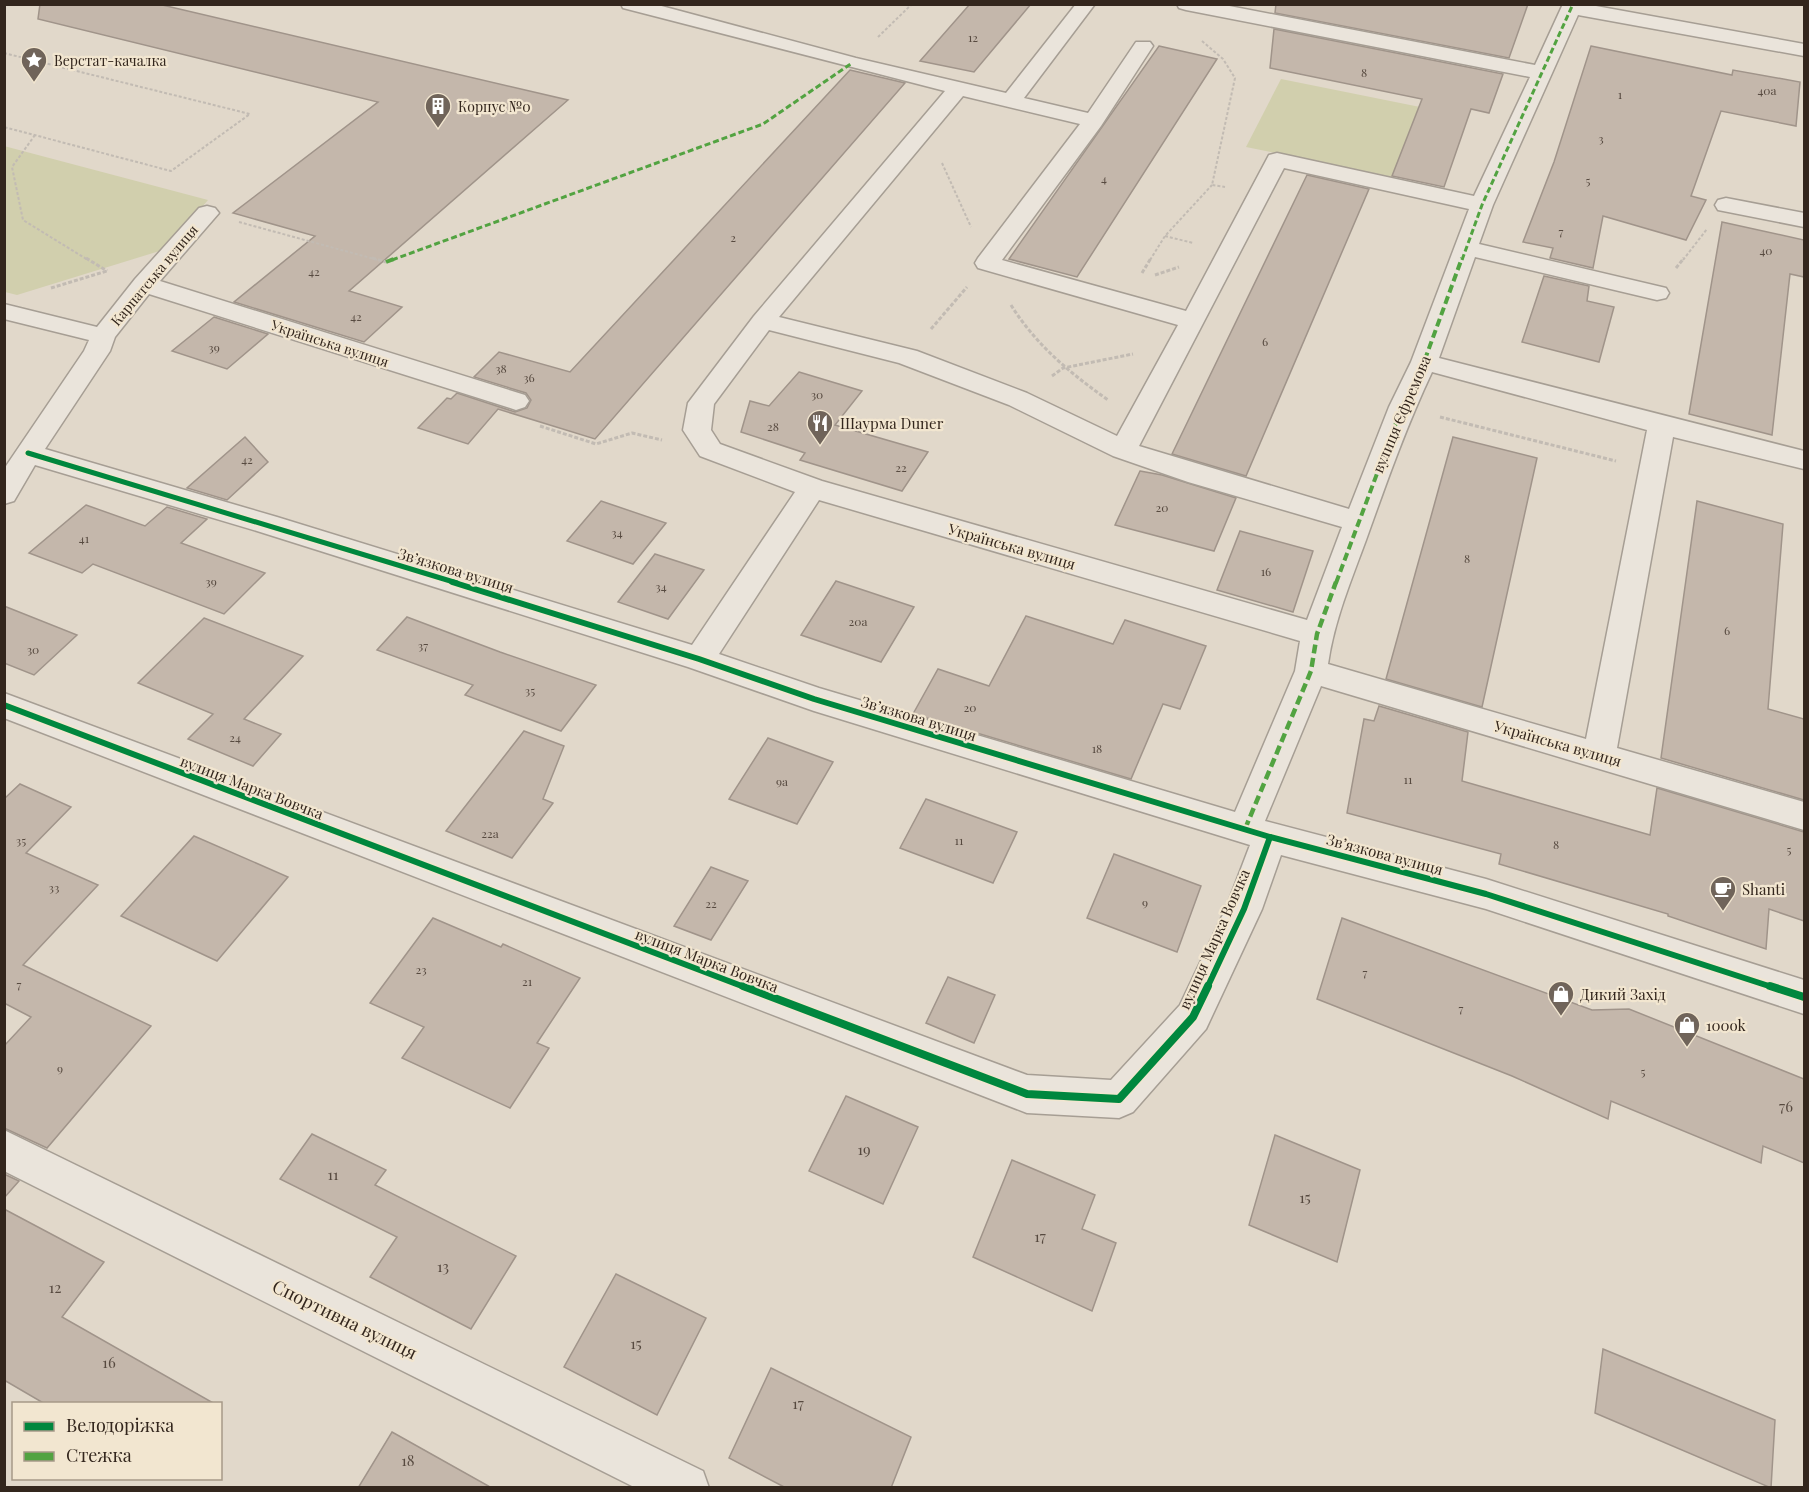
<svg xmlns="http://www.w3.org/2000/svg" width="1809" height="1492" font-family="'Playfair Display',serif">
  <rect width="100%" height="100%" fill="#e1d8ca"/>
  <g fill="#d1cfad">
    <path d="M1281 79 1420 107 1392 177 1246 147Z"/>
    <path d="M4 146 208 200 166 249 17 295 5 292Z"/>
  </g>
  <g fill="#c4b7ab" stroke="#a0948a" stroke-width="1.5">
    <path d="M40 4H158L568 100 349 291 402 307 364 342 234 302 315 236 233 213 378 102 38 19Z"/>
    <path d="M970 4H1031L974 72 920 61Z"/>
    <path d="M1276 4H1528L1509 58 1275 13Z"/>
    <path d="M1274 29 1503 74 1489 113 1471 109 1444 187 1392 176 1422 99 1270 68Z"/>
    <path d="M1159 46 1217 59 1077 277 1009 259Z"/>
    <path d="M1591 46 1732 75 1733 70 1800 82 1796 126 1721 111 1691 196 1706 200 1686 240 1603 216 1593 268 1550 258 1553 248 1523 242 1554 162Z"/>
    <path d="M850 70 905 83 595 439 498 409 468 444 418 428 447 398 451 399 457 393 515 412 527 408 531 400 526 393 474 377 499 352 570 372Z"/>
    <path d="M1307 175 1369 189 1246 476 1172 454Z"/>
    <path d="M1722 222 1804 240V277L1790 274 1772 435 1689 414Z"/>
    <path d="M1544 276 1589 286 1587 301 1614 307 1599 362 1522 342Z"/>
    <path d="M214 317 268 334 227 369 172 351Z"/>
    <path d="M799 372 862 391 835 425 928 452 902 491 800 460 805 453 741 432 750 401 769 406Z"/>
    <path d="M245 437 268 462 227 500 187 488Z"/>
    <path d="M1453 437 1537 458 1482 707 1386 679Z"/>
    <path d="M1140 471 1162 475 1236 498 1214 551 1115 525Z"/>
    <path d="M601 501 666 523 633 564 567 541Z"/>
    <path d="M1697 501 1783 524 1768 709 1804 719V800L1661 758Z"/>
    <path d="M86 505 145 526 167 507 207 519 181 543 265 573 224 614 93 564 82 573 29 553Z"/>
    <path d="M1240 531 1313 551 1293 612 1217 590Z"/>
    <path d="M655 554 704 570 668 619 618 602Z"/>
    <path d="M836 581 914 607 881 662 801 635Z"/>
    <path d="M4 606 77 635 34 675 4 663Z"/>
    <path d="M1026 616 1113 644 1125 620 1206 646 1180 709 1163 704 1131 779 913 714 938 669 989 686Z"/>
    <path d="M407 617 500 652 596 685 561 731 465 695 473 685 377 650Z"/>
    <path d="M204 618 303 656 244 719 281 734 253 766 188 739 213 714 138 683Z"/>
    <path d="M1379 706 1468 732 1462 781 1650 835 1657 788 1804 832V921L1769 909 1766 949 1668 916V914L1499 864 1501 854 1347 813 1364 719 1374 721Z"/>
    <path d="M524 731 564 746 543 799 553 803 512 858 446 831Z"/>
    <path d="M768 738 833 762 797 824 729 799Z"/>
    <path d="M20 784 71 807 26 853 98 885 23 965 151 1026 47 1148 4 1128V1046L31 1017 4 1003V799Z"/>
    <path d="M926 799 1017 832 993 883 900 848Z"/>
    <path d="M194 836 288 877 217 961 121 916Z"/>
    <path d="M1114 854 1201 886 1177 952 1087 918Z"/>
    <path d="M711 867 748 881 711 940 674 926Z"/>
    <path d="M433 918 501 947 503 944 580 978 537 1043 549 1048 510 1108 402 1058 424 1027 370 1003Z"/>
    <path d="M1342 918 1592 1010 1629 1009 1804 1079V1163L1763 1146 1761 1163 1611 1101 1608 1119 1512 1076 1317 999Z"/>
    <path d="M948 977 995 995 974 1043 926 1023Z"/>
    <path d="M846 1096 918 1127 883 1204 809 1171Z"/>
    <path d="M312 1134 386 1170 375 1185 516 1256 471 1329 370 1277 397 1237 280 1179Z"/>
    <path d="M1275 1135 1360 1170 1337 1262 1249 1225Z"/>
    <path d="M1012 1160 1095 1195 1082 1229 1116 1243 1092 1311 973 1257Z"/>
    <path d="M4 1174 19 1181 4 1198Z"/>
    <path d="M4 1209 104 1262 62 1317 215 1404H45L4 1380Z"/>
    <path d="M616 1274 706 1318 657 1415 564 1367Z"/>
    <path d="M1603 1349 1775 1420 1771 1488 1595 1413Z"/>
    <path d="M771 1368 911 1437 891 1488H786L729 1458Z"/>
    <path d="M392 1432 492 1488H358Z"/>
  </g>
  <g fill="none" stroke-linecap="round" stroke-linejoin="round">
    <g stroke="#a69e94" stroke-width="3">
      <g id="minor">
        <path d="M621 4H654L856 58 1006 93 1076 4H1095L1024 98 1088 113 1136 42H1150L1153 46 1101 126 1002 260 1186 311 1269 155 1277 153 1474 196 1530 77 1186 10 1179 8 1177 4H1219L1535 65 1563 4H1585L1804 44V56L1578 15 1493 205 1479 244 1666 288 1669 293 1666 298 1657 300 1475 257 1439 358 1804 451V469L1673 437 1617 748 1804 802V830L1321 686 1265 821 1486 879 1804 980V1014L1486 909 1281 855 1262 909 1206 1029 1133 1112 1119 1118 1027 1113 4 718V693L1027 1075 1111 1080 1180 1005 1226 908 1250 845 814 711 688 667 257 531 35 465 14 501 4 504V469L84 351 89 340 4 319V304L97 327 135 279 199 208 207 206 215 208 219 213 160 281 525 395 529 401 525 407 516 410 507 407 149 294 115 337 110 351 45 449 277 517 692 645 795 492 700 456 683 430 688 403 754 316 945 91 623 8ZM963 96 1080 124 978 258 975 263 978 268 1178 325 1117 436 1027 393 917 351 779 317ZM1284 168 1469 209 1411 362 1389 407 1349 509 1139 446ZM769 330 899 363 1009 405 1113 456 1188 482 1342 527 1307 620 822 481 720 444 711 430 714 404ZM1432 372 1647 430 1586 739 1328 664C1334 621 1351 581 1366 540 1386 484 1406 427 1432 372ZM819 500 1300 641 1295 671 1235 812 819 688 719 654Z"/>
        <path d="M1726 198 1804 213V227L1718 210 1715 205 1718 200Z"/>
        <path d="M4 1130 703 1471 709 1488H636L4 1171Z"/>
      </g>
    </g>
    <g stroke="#c2bbb3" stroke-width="2" stroke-dasharray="3 2" stroke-linecap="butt">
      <path d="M878 37 912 4"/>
      <path d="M1202 41 1223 59 1235 78 1212 185 1225 187"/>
      <path d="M4 53 250 114 171 171 4 127"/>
      <path d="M35 135 12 167 23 220 88 260"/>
      <path d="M942 163 971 227"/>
      <path d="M239 222 378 260"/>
      <path d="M1165 236 1193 243"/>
      <path d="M1150 260 1165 236 1212 185"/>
      <path d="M1683 260 1707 229"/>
    </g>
    <g stroke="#c2bbb3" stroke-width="3" stroke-dasharray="4 2" stroke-linecap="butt">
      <path d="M86 258 107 271"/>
      <path d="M372 258 386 262"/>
      <path d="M1676 268 1684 258"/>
      <path d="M1142 273 1151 258"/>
      <path d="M1155 275 1179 267"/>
      <path d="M51 288 107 271"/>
      <path d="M1011 305C1036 345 1070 373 1108 400"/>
      <path d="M931 329 967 287"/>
      <path d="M1052 376 1063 368 1133 354"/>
      <path d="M1440 417 1616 461"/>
      <path d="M540 426 596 444 632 433 662 440"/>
    </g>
    <use href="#minor" fill="#eae4db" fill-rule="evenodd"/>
    <g stroke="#52a341" stroke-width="3" stroke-dasharray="6 3" stroke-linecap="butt">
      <path d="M392 260 763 124 852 63"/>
      <path d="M1462 260 1482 205 1573 4"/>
    </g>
    <g stroke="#52a341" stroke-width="4" stroke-dasharray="8 4" stroke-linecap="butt">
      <path d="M386 262 396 258"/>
      <path d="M1336 583 1402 407 1424 362 1462 258"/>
    </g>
    <path stroke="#52a341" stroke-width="4.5" stroke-dasharray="9 4.5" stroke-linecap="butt" d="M1245 829 1311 671 1317 634 1336 582"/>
    <g stroke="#f2e6d0" stroke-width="8">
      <path id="cycleway-far2" d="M28 453 457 583"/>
    </g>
    <g stroke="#f2e6d0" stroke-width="10">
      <g id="cycleway-far1">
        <path d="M452 582 699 659 814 699 1270 837 1486 894 1775 988"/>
        <path d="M4 705 747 988"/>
        <path d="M1207 988 1244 909 1270 837"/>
      </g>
    </g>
    <g stroke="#f2e6d0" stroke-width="11">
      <g id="cycleway">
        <path d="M743 986 1027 1094 1119 1099 1193 1017 1208 986"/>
        <path d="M1770 986 1804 997"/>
      </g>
    </g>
    <use href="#cycleway-far2" stroke="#00873e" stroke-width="5"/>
    <use href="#cycleway-far1" stroke="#00873e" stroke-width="6"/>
    <use href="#cycleway" stroke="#00873e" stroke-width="8"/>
  </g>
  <defs>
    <g id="sight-pin" transform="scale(1.35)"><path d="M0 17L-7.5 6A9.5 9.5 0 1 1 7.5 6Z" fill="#70645a" stroke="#f2e6d0"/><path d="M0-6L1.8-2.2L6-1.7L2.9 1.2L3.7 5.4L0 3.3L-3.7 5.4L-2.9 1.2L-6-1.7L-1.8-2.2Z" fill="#fff"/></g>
    <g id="building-pin" transform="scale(1.35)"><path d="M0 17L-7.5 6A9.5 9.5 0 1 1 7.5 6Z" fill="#70645a" stroke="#f2e6d0"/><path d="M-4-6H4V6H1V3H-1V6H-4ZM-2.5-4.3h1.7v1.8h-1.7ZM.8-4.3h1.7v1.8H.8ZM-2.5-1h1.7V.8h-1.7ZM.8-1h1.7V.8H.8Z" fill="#fff"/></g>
    <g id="restaurant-pin" transform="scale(1.35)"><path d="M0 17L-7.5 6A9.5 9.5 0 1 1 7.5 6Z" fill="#70645a" stroke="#f2e6d0"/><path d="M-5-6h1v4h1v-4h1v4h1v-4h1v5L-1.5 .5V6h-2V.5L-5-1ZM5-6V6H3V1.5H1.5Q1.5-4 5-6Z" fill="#fff"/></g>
    <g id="cafe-pin" transform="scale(1.35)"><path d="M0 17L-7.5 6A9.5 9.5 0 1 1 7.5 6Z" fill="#70645a" stroke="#f2e6d0"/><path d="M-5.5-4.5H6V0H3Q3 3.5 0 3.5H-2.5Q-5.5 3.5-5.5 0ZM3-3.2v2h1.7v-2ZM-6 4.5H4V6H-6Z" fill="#fff"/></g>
    <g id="shop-pin" transform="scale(1.35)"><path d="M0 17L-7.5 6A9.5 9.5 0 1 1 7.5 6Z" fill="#70645a" stroke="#f2e6d0"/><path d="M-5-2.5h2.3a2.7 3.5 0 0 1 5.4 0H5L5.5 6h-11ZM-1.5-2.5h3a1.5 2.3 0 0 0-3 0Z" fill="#fff"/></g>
  </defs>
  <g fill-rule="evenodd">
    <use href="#sight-pin" x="34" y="60"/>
    <use href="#building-pin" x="438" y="106"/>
    <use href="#restaurant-pin" x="820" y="423"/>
    <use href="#cafe-pin" x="1723" y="889"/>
    <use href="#shop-pin" x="1561" y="994"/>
    <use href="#shop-pin" x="1687" y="1025"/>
  </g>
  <g text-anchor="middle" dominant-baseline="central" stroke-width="4.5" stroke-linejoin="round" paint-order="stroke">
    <g font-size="12" fill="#574a40">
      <text x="973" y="37">12</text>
      <text x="1364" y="72">8</text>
      <text x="1767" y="90">40а</text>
      <text x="1620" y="94">1</text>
      <text x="1601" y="138">3</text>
      <text x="1104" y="178">4</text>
      <text x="1588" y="180">5</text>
      <text x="1561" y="231">7</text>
      <text x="733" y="237">2</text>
      <text x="1766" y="250">40</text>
      <text x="314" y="271">42</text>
      <text x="356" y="316">42</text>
      <text x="1265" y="341">6</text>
      <text x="214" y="347">39</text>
      <text x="501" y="368">38</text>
      <text x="529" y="377">36</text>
      <text x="817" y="394">30</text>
      <text x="773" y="426">28</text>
      <text x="247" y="459">42</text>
      <text x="901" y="467">22</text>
      <text x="1162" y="507">20</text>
      <text x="617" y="532">34</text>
      <text x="84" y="538">41</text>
      <text x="1467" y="558">8</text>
      <text x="1266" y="571">16</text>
      <text x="211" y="581">39</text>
      <text x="661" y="586">34</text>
      <text x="858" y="621">20а</text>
      <text x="1727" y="630">6</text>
      <text x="423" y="645">37</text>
      <text x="33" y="649">30</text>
      <text x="530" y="690">35</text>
      <text x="970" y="707">20</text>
      <text x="235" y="737">24</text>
      <text x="1097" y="748">18</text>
      <text x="1408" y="779">11</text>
      <text x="782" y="781">9а</text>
      <text x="490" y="833">22а</text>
      <text x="21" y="840">35</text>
      <text x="959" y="840">11</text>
      <text x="1556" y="844">8</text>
      <text x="1789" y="849">5</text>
      <text x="54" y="887">33</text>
      <text x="1145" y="902">9</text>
      <text x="711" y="903">22</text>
      <text x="421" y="969">23</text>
      <text x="1365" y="972">7</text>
      <text x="527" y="981">21</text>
      <text x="19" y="984">7</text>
      <text x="1461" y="1008">7</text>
      <text x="60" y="1068">9</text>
      <text x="1643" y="1071">5</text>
    </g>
    <g font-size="14" fill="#33261d" stroke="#f2e6d0" text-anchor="start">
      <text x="54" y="60">Верстат-качалка</text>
      <text x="458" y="106">Корпус №0</text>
    </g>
    <g font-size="14" fill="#33261d" stroke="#f2e6d0">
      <text transform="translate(154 275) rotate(-50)">Карпатська вулиця</text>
      <text transform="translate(330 343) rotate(18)">Українська вулиця</text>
    </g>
    <g font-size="15" fill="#33261d" stroke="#f2e6d0">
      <text transform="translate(1401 414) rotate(-67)">вулиця Єфремова</text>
      <text transform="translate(1012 546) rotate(16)">Українська вулиця</text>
      <text transform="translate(456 570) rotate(17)">Звʼязкова вулиця</text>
      <text transform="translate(919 718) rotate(17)">Звʼязкова вулиця</text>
      <text transform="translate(1558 743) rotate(16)">Українська вулиця</text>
      <text transform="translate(252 787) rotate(21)">вулиця Марка Вовчка</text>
      <text transform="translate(1385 854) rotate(15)">Звʼязкова вулиця</text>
      <text transform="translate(1214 939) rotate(-66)">вулиця Марка Вовчка</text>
      <text transform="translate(707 960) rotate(21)">вулиця Марка Вовчка</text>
    </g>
    <g font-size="15" fill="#33261d" stroke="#f2e6d0" text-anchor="start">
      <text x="840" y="423">Шаурма Duner</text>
      <text x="1742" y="889">Shanti</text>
      <text x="1580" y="994">Дикий Захід</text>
      <text x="1706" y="1025">100ok</text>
    </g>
    <g font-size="15" fill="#574a40">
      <text x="1786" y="1106">76</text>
      <text x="864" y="1149">19</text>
      <text x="333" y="1174">11</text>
      <text x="1305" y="1197">15</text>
      <text x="1040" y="1236">17</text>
      <text x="443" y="1266">13</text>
      <text x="55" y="1287">12</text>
      <text x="636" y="1343">15</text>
      <text x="109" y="1362">16</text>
      <text x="798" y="1403">17</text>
      <text x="408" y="1460">18</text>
    </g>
    <g font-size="18" fill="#33261d" stroke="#f2e6d0">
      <text transform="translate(345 1319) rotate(26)">Спортивна вулиця</text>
    </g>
  </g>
  <rect width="1809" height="1492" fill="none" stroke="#33261d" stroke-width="12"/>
  <rect x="12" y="1402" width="210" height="78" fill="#f2e6d0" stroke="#a69988" stroke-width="1.5"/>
  <rect x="24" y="1422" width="30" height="9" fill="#00873e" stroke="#a69988" stroke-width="1.5"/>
  <text x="66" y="1432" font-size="18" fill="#33261d">Велодоріжка</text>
  <rect x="24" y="1452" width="30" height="9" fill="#52a341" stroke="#a69988" stroke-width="1.5"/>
  <text x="66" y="1462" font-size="18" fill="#33261d">Стежка</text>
</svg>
